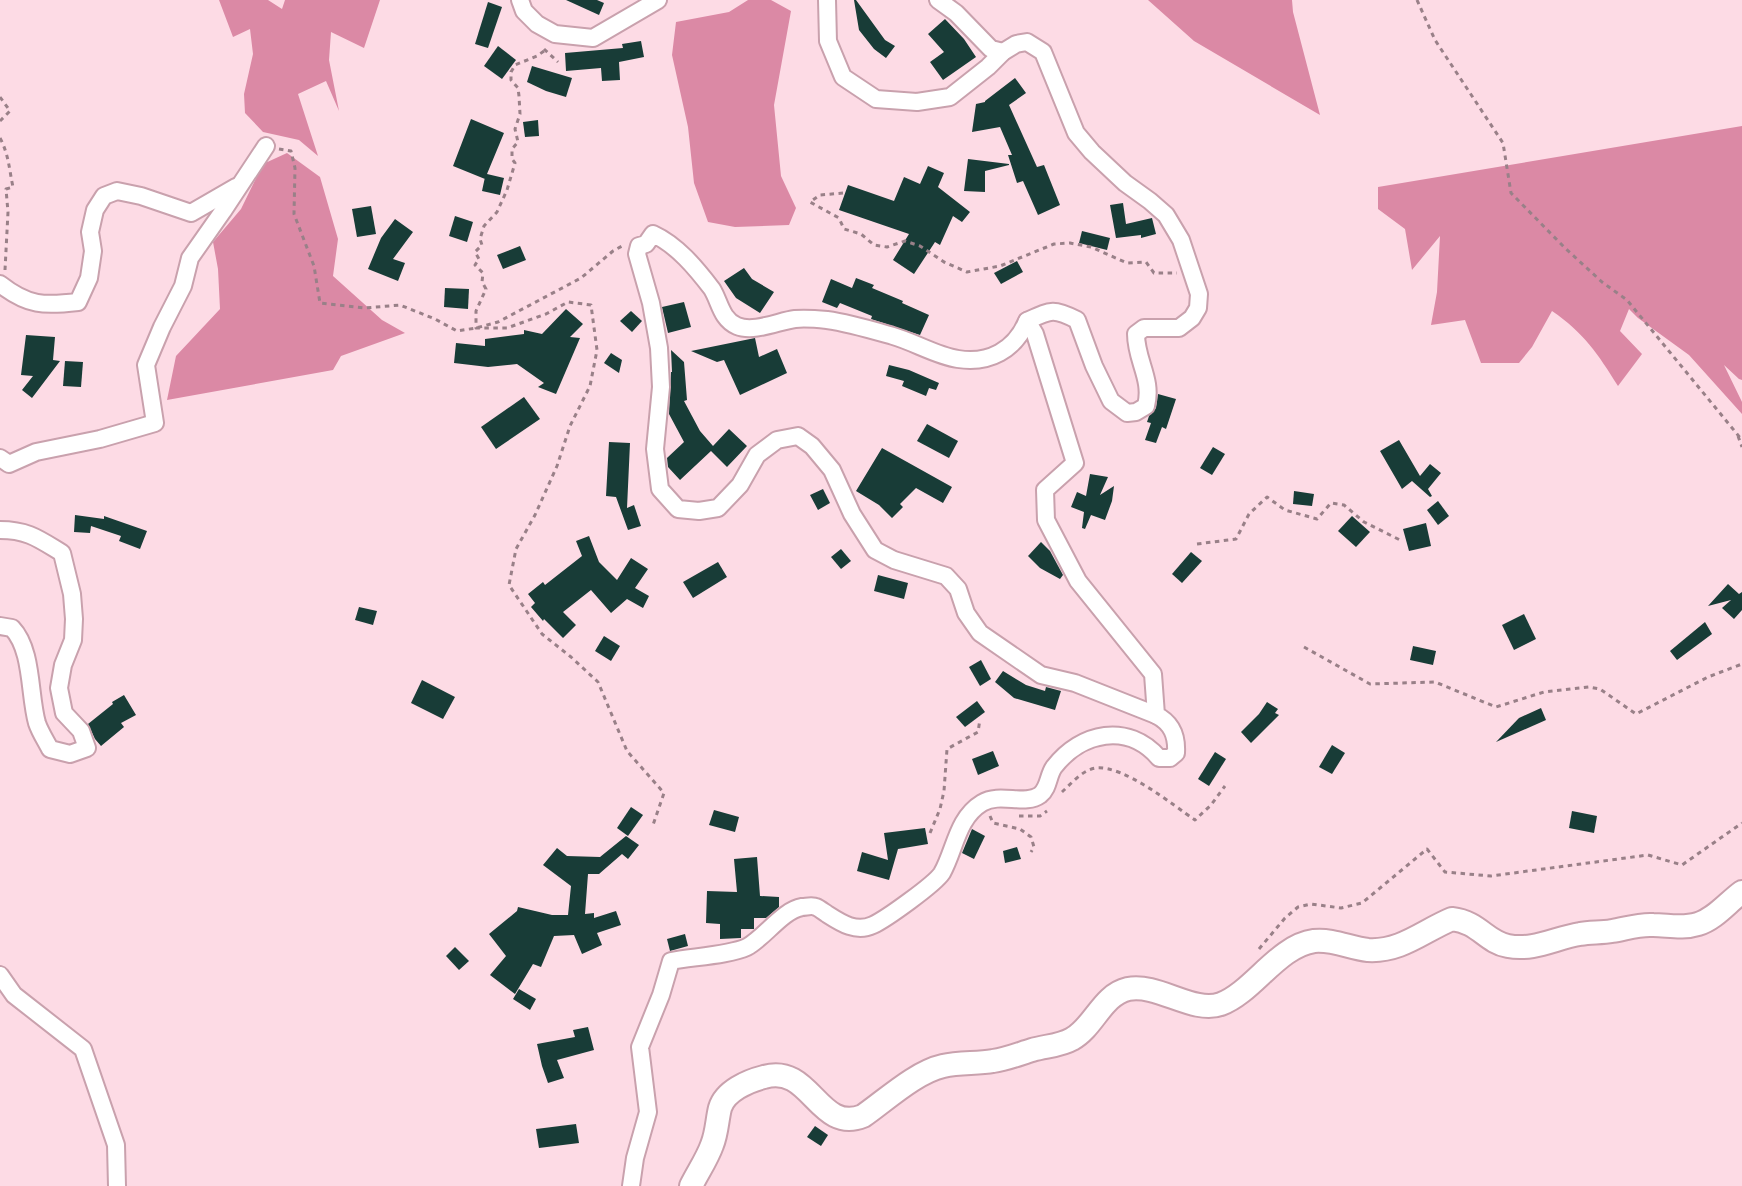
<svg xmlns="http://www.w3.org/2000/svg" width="1742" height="1186" font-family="Rubik,sans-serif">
  <rect width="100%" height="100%" fill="#fddbe5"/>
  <g fill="#db89a5">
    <path d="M219 0H268L282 9 285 0H380L364 48 331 32 329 60 339 111 326 81 298 94 318 156 299 140 263 132 245 113 244 94 253 54 250 29 233 37Z"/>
    <path d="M748 0H771L791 11 774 105 781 176 796 208 789 225 735 227 708 222 694 183 688 127 672 55 676 22 729 12Z"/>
    <path d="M1148 0H1292L1293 12 1320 115 1194 41Z"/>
    <path d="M1742 126V380L1739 379 1724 365 1742 402V414L1689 355 1638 318 1629 309 1620 331 1642 354 1618 386C1598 354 1584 333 1552 311L1532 347 1519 363H1481L1465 320 1431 325 1437 292 1440 236 1412 270 1405 229 1378 209V187Z"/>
    <path d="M287 153 320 177 338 239 333 276 382 320 405 333 341 356 333 370 167 400 176 356 220 309 218 269 213 242 241 209 263 164Z"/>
  </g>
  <g fill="#183c37">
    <path d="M566 0H597L604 3 599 15Z"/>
    <path d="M854 0H856L885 40 895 46 886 58 874 49 859 30Z"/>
    <path d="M488 2 502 7 488 48 475 44Z"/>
    <path d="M945 19 964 39 976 57 943 80 930 62 944 52 928 34Z"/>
    <path d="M641 41 644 57 619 62 620 80 602 81 601 68 566 71 565 53 623 48 622 44Z"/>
    <path d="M498 46 516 60 502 79 484 66Z"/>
    <path d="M532 66 572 78 566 97 546 91 527 82Z"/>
    <path d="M1015 78 1026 93 1009 105 1037 167 1044 165 1060 205 1038 215 1023 181 1017 183 1008 155H1012L1000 127 972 132 976 104 985 102V101Z"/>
    <path d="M471 119 504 133 487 174 504 178 500 195 482 191 485 177V179L453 166Z"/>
    <path d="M538 120 539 136 525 137 523 122Z"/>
    <path d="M968 159 1009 164V165L985 171V192L964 191Z"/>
    <path d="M928 166 944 173 938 187 970 212 962 222 953 216 940 245 935 242 914 274 893 260 909 234 839 210 848 185 894 201 904 177 920 184Z"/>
    <path d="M1123 203 1126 224 1152 218 1156 234 1141 238V235L1116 238 1110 205Z"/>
    <path d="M371 206 376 234 357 237 352 209Z"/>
    <path d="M455 216 473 222 467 242 449 236Z"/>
    <path d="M395 219 413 232 393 259 405 263 398 281 368 269 381 238Z"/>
    <path d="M1082 231 1110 238 1107 250 1079 243Z"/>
    <path d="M520 246 526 260 503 269 497 255Z"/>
    <path d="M1017 261 1023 272 1001 284 994 273Z"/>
    <path d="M744 268 752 279 774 292 760 313 736 298 724 281Z"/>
    <path d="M856 278 874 285 872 288 903 301 902 303 929 315 920 335 871 319 872 316 840 303 837 308 822 302 831 279 852 288Z"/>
    <path d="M445 288 469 289 468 309 444 307Z"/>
    <path d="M684 302 691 327 668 333 662 307Z"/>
    <path d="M566 309 583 324 570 337 580 338 556 394 538 387 544 383 517 364 488 367 454 363 456 343 485 346V339L524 334V330L542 334Z"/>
    <path d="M631 311 642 321 632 332 620 321Z"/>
    <path d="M26 335 55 337 53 360 60 361 32 398 22 390 33 376 21 375Z"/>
    <path d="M755 338 759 357 777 349 787 373 740 395 724 360 717 362 691 351Z"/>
    <path d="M671 350 684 362 687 400 684 401 700 431 713 446 729 429 747 446 727 467 711 451 680 480 668 467 667 458 684 442 669 414 671 372H672Z"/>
    <path d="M611 353 622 360 619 373 604 363Z"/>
    <path d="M65 361 83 362 81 387 63 386Z"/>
    <path d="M889 365 909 370 939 383 936 390 929 388 926 396 902 386 904 381 886 376Z"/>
    <path d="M1158 394 1176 399 1166 429 1162 427 1156 443 1145 440 1151 423 1147 422 1149 416 1156 408Z"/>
    <path d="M524 397 540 419 496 449 481 427Z"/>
    <path d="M927 424 958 441 949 458 917 441Z"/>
    <path d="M1399 440 1420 476 1430 464 1441 473 1428 489 1432 496 1430 497 1412 481 1402 489 1380 451Z"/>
    <path d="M609 442 630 443 627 508 634 505 641 526 628 530 616 497 606 496Z"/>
    <path d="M1213 447 1225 454 1212 475 1200 468Z"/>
    <path d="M882 448 952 487 943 503 916 488 900 504 903 507 892 518 879 505 856 491Z"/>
    <path d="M1090 474 1108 477 1100 495 1114 486 1112 501 1105 520 1091 515 1085 529 1082 528 1084 512 1071 507 1077 492 1086 496Z"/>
    <path d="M823 489 830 503 818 510 810 495Z"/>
    <path d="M1294 491 1314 494 1312 506 1293 504Z"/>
    <path d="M1438 501 1449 516 1438 525 1427 510Z"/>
    <path d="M75 515 104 519V516L147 531 140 549 119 541 121 536 91 526 90 533 74 532Z"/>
    <path d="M1352 516 1370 532 1356 547 1338 531Z"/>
    <path d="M1426 523 1431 546 1409 551 1403 529Z"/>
    <path d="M589 536 599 562 617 580 631 558 648 569 635 588 649 596 643 608 627 599 611 613 591 590 563 612 576 625 563 638 544 619 543 621 531 607 535 603 528 594 543 582 545 585 582 556 576 541Z"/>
    <path d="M1041 542 1050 551 1063 575 1060 579 1040 568 1028 556Z"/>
    <path d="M841 549 851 561 841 569 831 557Z"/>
    <path d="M1191 552 1202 561 1182 583 1172 574Z"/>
    <path d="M718 562 727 577 693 598 683 582Z"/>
    <path d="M878 575 908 583 904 599 874 591Z"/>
    <path d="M1728 584 1739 594 1742 592V610L1734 619 1722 608 1731 600 1708 606Z"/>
    <path d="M359 607 377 611 373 625 355 620Z"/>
    <path d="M1524 614 1536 639 1514 650 1502 625Z"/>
    <path d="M1705 622 1712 634 1677 660 1670 651Z"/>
    <path d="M604 636 620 646 611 661 595 651Z"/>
    <path d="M1413 646 1436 651 1433 665 1410 660Z"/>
    <path d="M981 660 991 679 980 686 969 667Z"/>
    <path d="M1003 671 1026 685 1045 691 1046 687 1061 691 1055 710 1014 698 995 682Z"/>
    <path d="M422 680 455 697 443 719 411 703Z"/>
    <path d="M124 695 136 715 121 723 124 727 101 746 95 739 88 724 113 704 112 702Z"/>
    <path d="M977 701 985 712 965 727 956 717Z"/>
    <path d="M1267 702 1278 709 1275 713 1279 715 1251 743 1241 732 1259 714Z"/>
    <path d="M1541 708 1546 720 1496 742 1519 718Z"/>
    <path d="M1332 745 1345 753 1332 774 1319 767Z"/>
    <path d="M993 751 999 766 978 775 972 759Z"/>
    <path d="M1215 752 1226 759 1209 786 1198 779Z"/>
    <path d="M631 807 643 815 628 836 617 828Z"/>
    <path d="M714 810 739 817 735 832 709 825Z"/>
    <path d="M1572 811 1597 816 1594 833 1569 828Z"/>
    <path d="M925 828 928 844 898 849 889 880 857 871 862 852 888 860 884 833Z"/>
    <path d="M972 829 985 836 974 859 962 853Z"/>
    <path d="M626 836 639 845 628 859 622 854 599 874H588L585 914 594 913V918L616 911 621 925 597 933 602 945 582 954 574 935 554 936 541 967 533 964 515 994 490 975 506 956 489 934 517 911 518 907 552 915H568L571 886 543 865 557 848 567 856 600 857Z"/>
    <path d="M1017 847 1021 859 1005 863 1003 851Z"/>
    <path d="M757 857 760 896 779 897V907L766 918H754V929H741V938L720 939V924L706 923 707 891 737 892 734 859Z"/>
    <path d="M685 934 688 946 670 951 667 939Z"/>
    <path d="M455 947 469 961 459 970 446 956Z"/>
    <path d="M519 989 536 999 530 1010 513 999Z"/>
    <path d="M588 1027 594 1050 557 1060 564 1078 548 1083 542 1066 537 1044 575 1037 573 1030Z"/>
    <path d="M576 1124 579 1143 539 1148 536 1129Z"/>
    <path d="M815 1126 828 1135 821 1146 807 1137Z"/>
  </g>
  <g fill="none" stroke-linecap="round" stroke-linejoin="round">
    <g stroke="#c9a1ad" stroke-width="20">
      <g id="street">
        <path d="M520 0 524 11 537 24 555 34 593 38 658 0"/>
        <path d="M938 0 956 13 991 49 1003 52"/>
        <path d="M0 284C28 306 44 306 78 302L89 278 93 251 90 232 95 210 104 196 117 191 141 196 191 213 236 187"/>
        <path d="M1027 321C1015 350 989 364 958 359 937 356 914 342 893 336 872 330 849 323 827 320 817 319 805 318 795 319 779 321 754 333 737 326 721 319 720 302 712 289 696 268 677 245 653 234L646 244 639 246 637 254 651 303 659 348 661 387 655 449 660 489 678 509 699 511 718 508 740 485 757 455 777 440 798 436 812 446 832 470 852 514 875 550 894 560 946 576 958 589 966 613 980 633 1041 675 1075 683 1156 715"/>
        <path d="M0 458 9 464 36 452 100 439 155 423 146 365 162 327 183 286 190 258 223 211 266 146"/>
        <path d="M0 530C28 530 39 539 62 553L72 594 74 619 73 640 63 665 59 688 64 713 81 731 87 748 70 754 50 749C46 741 40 732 37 723 29 695 33 650 12 628L0 626"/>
        <path d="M0 975 14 995 83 1049 116 1145 117 1186"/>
        <path d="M631 1186 635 1158 648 1112 640 1047 661 995 671 961C691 957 730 955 747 947 764 938 783 910 802 907 806 907 812 905 816 907 819 908 824 912 827 914 841 923 856 933 873 925 886 919 935 884 942 873 955 850 957 818 982 803 1000 792 1025 806 1040 795 1049 788 1048 775 1054 767 1081 732 1128 722 1159 758H1170L1176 753C1177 736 1172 723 1156 715L1153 674 1078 581 1046 520 1045 490 1075 463 1035 334 1027 321C1051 310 1053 308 1077 320L1094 366 1111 401 1127 413 1136 412 1146 406C1153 379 1136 361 1136 334L1144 328H1179L1192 318 1198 308 1199 294 1181 240 1166 215 1150 201 1125 183 1092 152 1076 133 1043 52 1027 42 1016 44 1003 52 988 67 950 97 917 102 876 99 843 77 828 41 827 0"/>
      </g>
    </g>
    <g stroke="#c9a1ad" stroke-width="26">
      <path id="secondary" d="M691 1186C698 1172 707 1159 712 1145 717 1133 717 1120 720 1108 725 1091 748 1081 764 1077 811 1063 818 1134 863 1116 886 1100 916 1072 943 1066 960 1062 977 1064 993 1061 1007 1059 1019 1054 1032 1050 1045 1046 1060 1046 1072 1039 1094 1027 1102 995 1128 989 1158 983 1193 1014 1221 1004 1253 992 1278 946 1314 941 1333 939 1350 948 1368 950 1401 952 1423 931 1452 919 1479 922 1486 942 1508 946 1534 951 1555 938 1580 934 1590 932 1601 933 1612 931 1625 929 1639 924 1653 925 1668 925 1682 929 1698 924 1715 919 1728 902 1742 892"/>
    </g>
    <g stroke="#998088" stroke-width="3" stroke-dasharray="4.5 4.5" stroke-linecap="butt">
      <path d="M1417 0 1435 40 1503 143 1511 193 1565 248 1602 282 1627 300 1742 440"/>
      <path d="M544 49 558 62"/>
      <path d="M544 51 537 56 515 65 511 72V80L518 88 519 96 520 114 515 129 518 142 512 149V159L515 163 507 190 497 212 484 226 480 239 482 245 475 252 479 259 475 265 483 273 482 282 486 289 476 311V328H507L546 314 568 302 591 305 597 350 590 386 570 426 557 466 535 515 516 549 509 585 542 634 571 657 598 682 627 751 664 793 653 825"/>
      <path d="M0 97 10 111 0 121"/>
      <path d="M0 138C9 155 9 169 13 187L6 189 8 212 5 270"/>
      <path d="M279 149 291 151 295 168 294 214 314 266 320 303 364 308 400 305 435 319 457 331 476 328 498 322 581 278 613 251 622 246"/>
      <path d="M843 193 820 195 810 202 839 218 844 229 861 234 874 245 887 247 905 241 920 246 944 262 967 272 1000 266 1054 244 1070 243 1091 247 1127 263 1146 262 1154 273H1177"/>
      <path d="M1738 436 1742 447"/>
      <path d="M1197 544 1236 539 1249 514 1267 497 1285 510 1317 519 1331 503 1344 505 1364 522 1400 540"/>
      <path d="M1304 647 1370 684 1435 682 1496 707 1544 692 1589 687 1600 689 1636 714 1708 677 1742 664"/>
      <path d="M1062 792C1072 783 1082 770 1096 768 1124 765 1173 805 1195 820L1211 805 1225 786"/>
      <path d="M990 816 993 823 1020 829 1031 837 1034 847 1031 852"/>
      <path d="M1019 816H1040L1047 811"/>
      <path d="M930 833 940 809 944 791 947 749 978 732 980 719"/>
      <path d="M1259 949 1285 918 1298 907 1311 904 1341 908 1362 903 1427 849 1445 872 1491 876 1648 855 1682 865 1742 823"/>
    </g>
    <use href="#street" stroke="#fff" stroke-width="16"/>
    <use href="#secondary" stroke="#fff" stroke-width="22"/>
  </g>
</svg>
